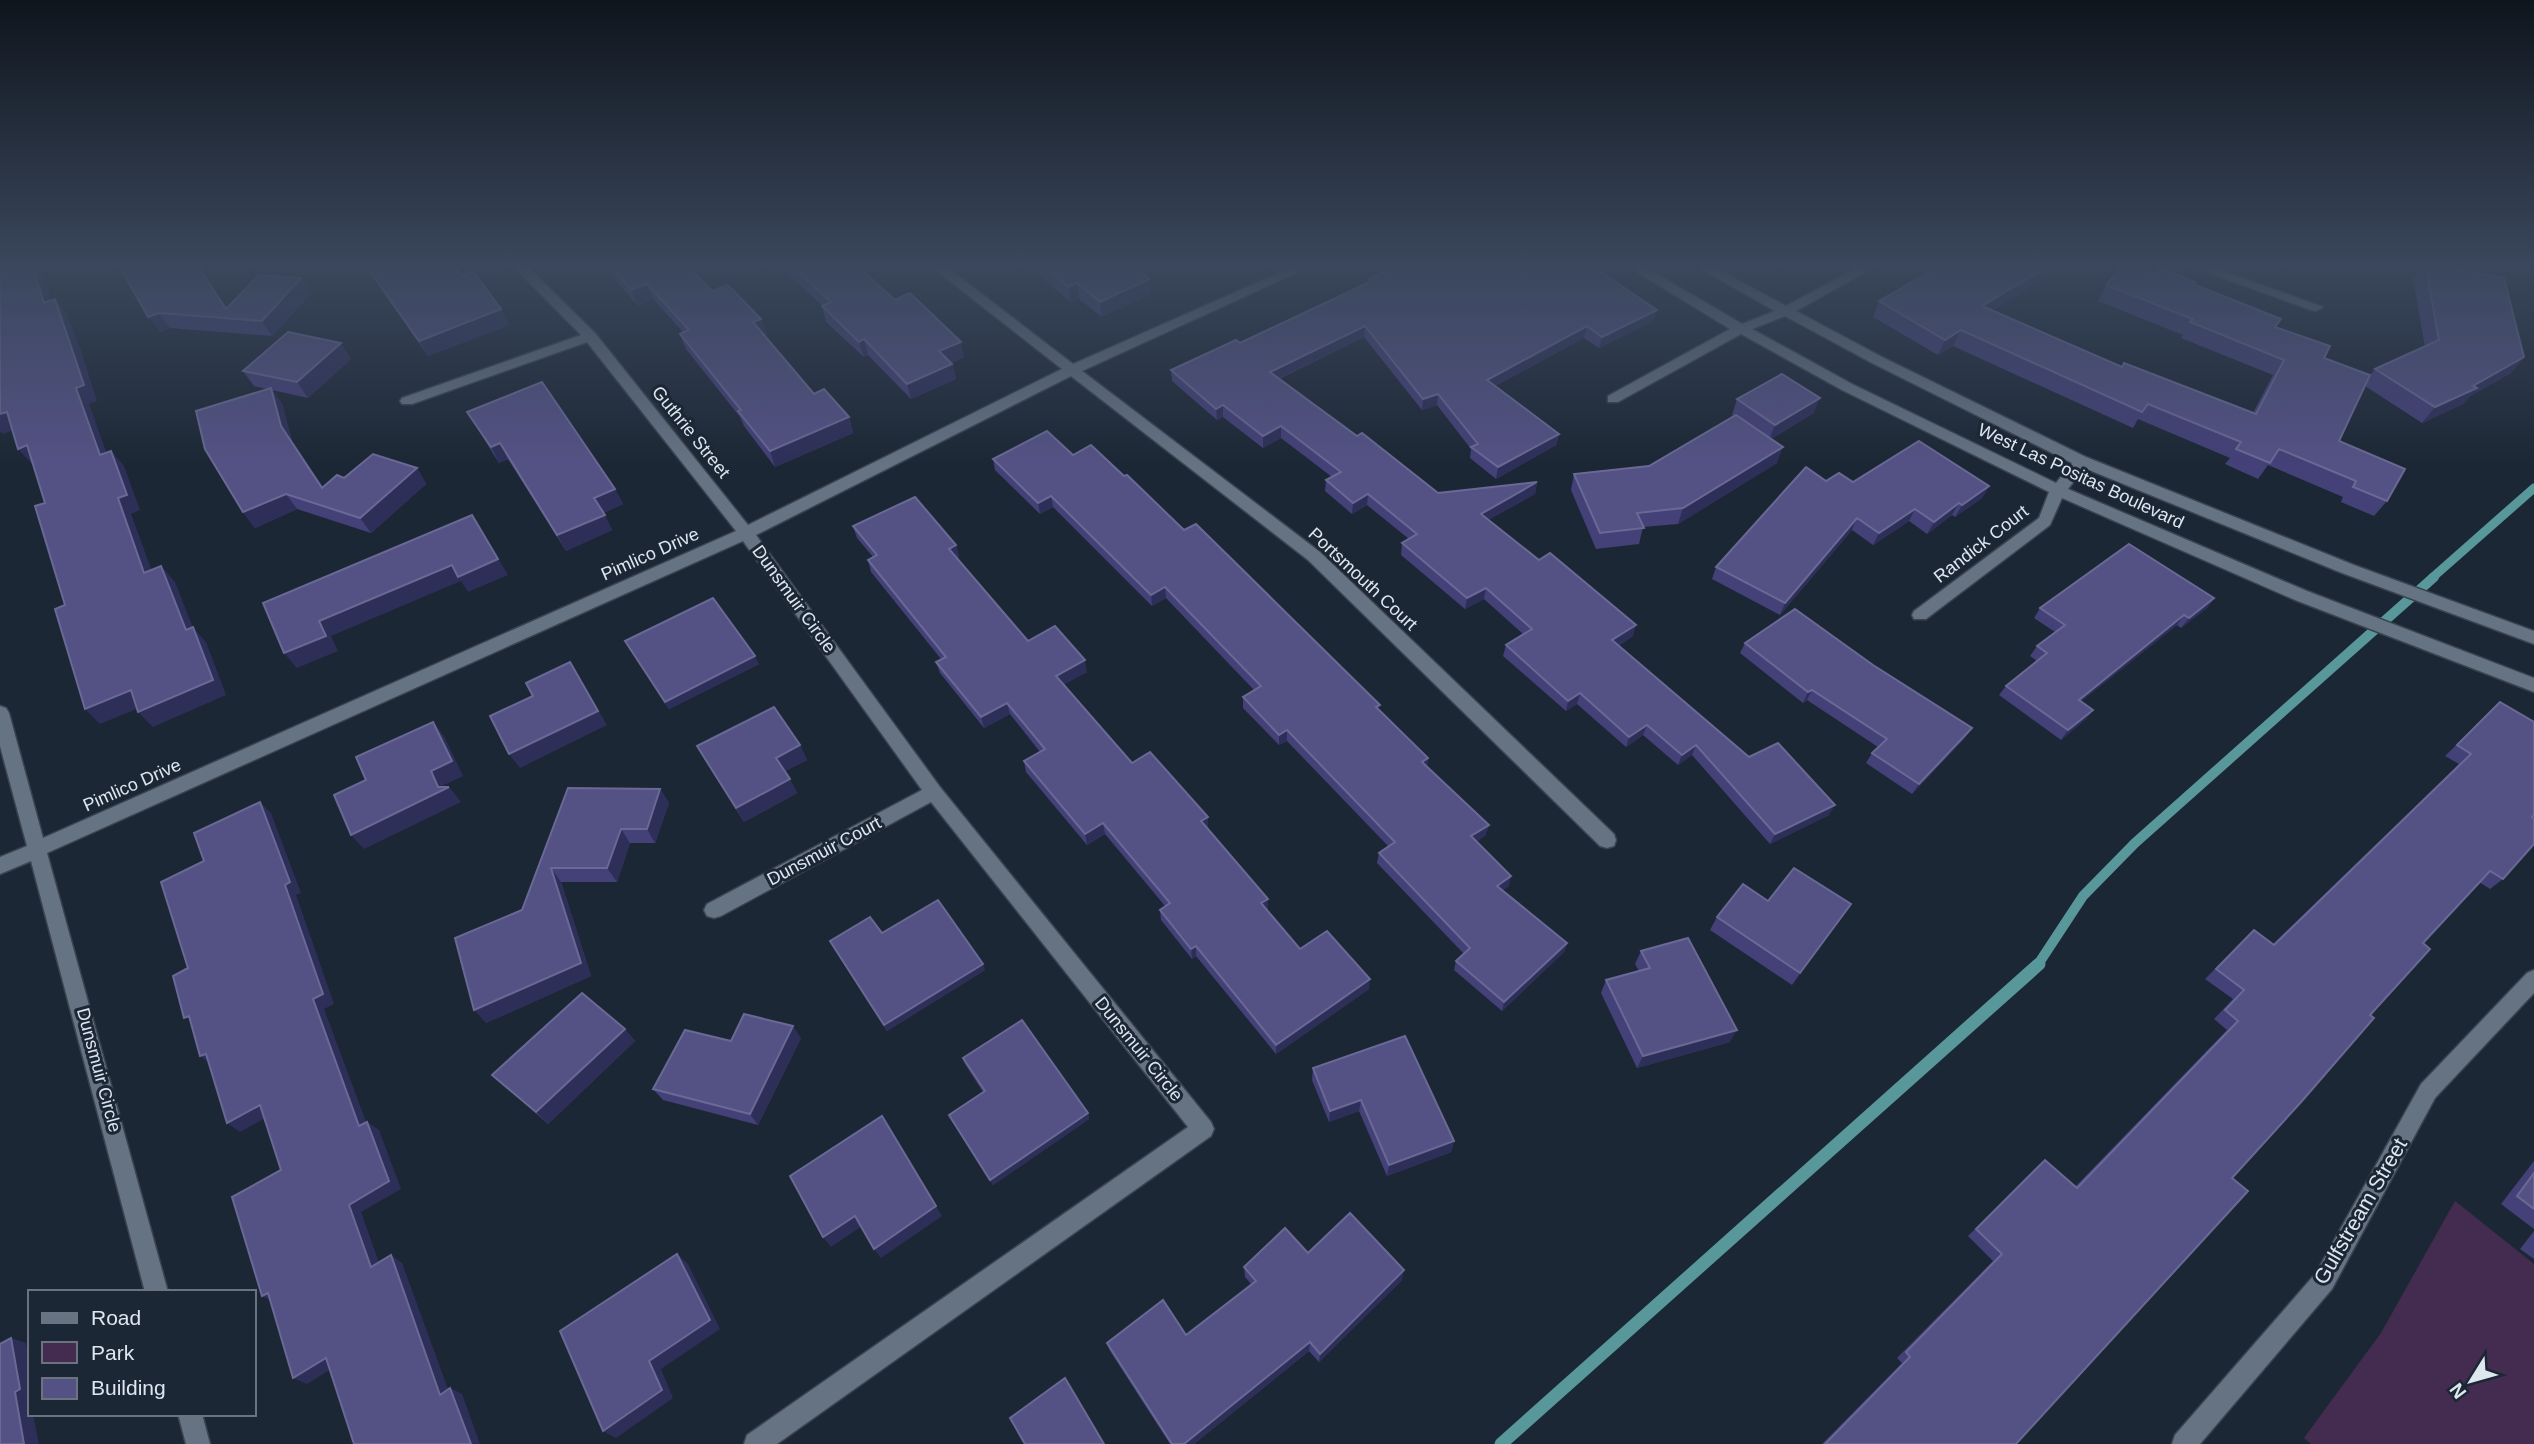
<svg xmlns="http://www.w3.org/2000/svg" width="2534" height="1444" font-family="Arial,sans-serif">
  <rect width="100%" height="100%" fill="#1c2735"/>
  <path fill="#442c51" d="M2455 1201 2534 1264V1444H2311L2304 1438 2381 1333Z"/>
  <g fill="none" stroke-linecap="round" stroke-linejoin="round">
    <path stroke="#59989a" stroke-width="9" d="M2432 578 2534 488"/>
    <path stroke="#59989a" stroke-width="10" d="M2037 966 2083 896 2135 843 2434 577"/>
    <path stroke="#59989a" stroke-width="13" d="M1501 1444 2039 964"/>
    <g stroke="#3a434f" stroke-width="3">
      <g id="street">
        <path d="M511 264H525L595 333 748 525 1062 369 928 264H943L1073 364 1299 264H1316L1082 371 1320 552 1614 834 1616 840 1614 846 1607 848 1600 846 1308 560 1071 376 756 535 940 787 1211 1122 1214 1129 1211 1136 777 1444H744L747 1435 1188 1127 931 802 721 916 714 918 707 916 704 910 707 904 922 790 743 541 47 853 168 1292H145L31 861 0 874V857L27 846 0 746V706L6 708 9 713 43 838 736 531 587 342 412 404H402L400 401 402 398 581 335Z"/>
        <path d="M1624 264H1640L1742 324 1775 311 1692 264H1708L1786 306 1864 264H1880L1796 311 1882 357 2086 457 2354 565 2534 631V644L2342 573 2084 468 2068 489 2307 591 2534 678V692L2295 600 2062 498 2050 525 1926 619H1914L1912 615 1914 611 2039 518 2049 492 1842 390 1741 334 1618 402H1608V396L1730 329ZM1785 316 1872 363 2072 463 2056 483 1852 384 1752 329Z"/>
        <path d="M2184 264H2203L2323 307 2316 311 2311 310Z"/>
        <path d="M2534 970V993L2435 1098 2332 1289 2200 1444H2172L2175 1435 2316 1273 2421 1084 2527 973Z"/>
        <path d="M178 1414H202L210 1444H186Z"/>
      </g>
    </g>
    <use href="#street" fill="#667383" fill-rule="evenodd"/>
  </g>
  <g fill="#444078">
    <path d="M118 264H203V274L226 309 311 294 272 336 170 328 160 332Z"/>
    <path d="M363 264H453L462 276 501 309 509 325 428 356Z"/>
    <path d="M601 264H686L712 291 761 319 767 335 764 336 814 394 849 417 853 433 775 467 744 426 740 417 686 349 680 334 683 332 653 299 638 306Z"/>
    <path d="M765 264H859L860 266 858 267 895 300 964 357 952 363 956 379 911 399 868 355 864 357 826 322 822 306H823L779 266 771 270Z"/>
    <path d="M1026 264H1167L1144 274 1149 279 1151 294 1102 317 1079 299 1070 302Z"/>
    <path d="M1779 264H1798L1788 270Z"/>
    <path d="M2423 264H2431L2524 357 2511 373 2470 396 2463 404 2422 423 2365 386 2339 441 2387 501 2374 516 2341 502 2343 497 2268 465 2258 479 2225 464 2230 458 2138 419 2133 428 1953 346 1938 355 1873 317 1879 301 1993 311 2122 367 2253 413 2273 375 2181 338 2183 335 2098 301 2106 285 2155 275 2193 285 2275 327 2324 358 2368 378 2375 369 2425 347 2413 278Z"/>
    <path d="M1369 279 1654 321 1599 348 1584 338 1495 386 1559 434 1556 445 1496 479 1470 458 1471 449 1437 405 1422 410 1364 337 1279 379 1357 436 1438 493 1537 482 1535 494 1488 520 1633 636 1618 646 1749 757 1829 815 1770 844 1692 755 1678 765 1643 735 1626 747 1577 704 1566 711 1503 656 1506 645 1523 634 1484 599 1465 609 1401 555 1402 543 1409 539 1367 505 1352 514 1325 491 1326 480 1332 477 1281 438 1263 448 1223 417 1217 420 1172 381 1171 370 1240 343 1368 283Z"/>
    <path d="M351 359 308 398 272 390 282 404 292 441 323 487 344 478 417 468 426 484 371 533 297 509 255 528 243 512 267 389 254 386 243 371Z"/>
    <path d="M1737 399 1814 413 1771 439 1777 463 1678 524 1643 527 1639 544 1596 549 1571 490 1574 474 1649 466 1734 416 1732 415Z"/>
    <path d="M467 412 615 489 623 504 603 513 612 530 566 551 508 459 499 463Z"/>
    <path d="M1073 455 1184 530 1380 710 1428 758 1427 766 1486 835 1476 842 1509 886 1503 890 1567 943 1564 952 1502 1011 1454 970 1456 961 1464 954 1377 863 1379 853 1388 846 1287 741 1279 745 1243 708V697L1254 690 1166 598 1152 606 1053 507 1040 514 995 470 993 459Z"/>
    <path d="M1853 482 1989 486 1982 498 1955 517 1952 515 1927 534 1909 521 1873 545 1852 530 1780 615 1712 579 1716 567Z"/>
    <path d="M853 526 956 545 959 557 957 558 1028 641 1087 672 1064 684 1132 763 1208 828H1207L1268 909 1267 910 1300 949 1369 989 1276 1054 1196 956 1192 959 1161 920 1160 910 1165 906 1105 834 1087 845 1026 772 1024 761 1040 752 1010 714 984 728 940 673 936 662 941 659 871 572 868 560 873 557 857 538Z"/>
    <path d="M2214 598 2207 608 2181 628 2177 625 2081 701 2093 710 2086 719 2061 740 1999 695 2006 686 2037 661 2030 656 2037 646 2055 632 2034 618 2040 608Z"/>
    <path d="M625 641 759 664 669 709Z"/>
    <path d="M1745 643 1873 665 1972 728 1965 738 1912 794 1866 763 1872 753 1878 747 1807 700 1803 703 1740 653Z"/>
    <path d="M2500 702 2532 817 2503 879 2490 889 2479 882 2423 943 2370 1015 2232 1178 2016 1444H1822L1902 1363 1897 1358 1993 1261 1968 1236 2036 1168 2045 1160 2075 1187 2227 1030 2214 1019 2233 999 2205 979 2254 930 2273 944 2459 764 2445 756Z"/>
    <path d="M800 745 807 760 785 771 797 793 744 822 705 760 697 746Z"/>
    <path d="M568 788 660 789 669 803 655 843H630L617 882H561L591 976 486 1023 522 910Z"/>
    <path d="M1768 901 1842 917 1792 985 1710 930 1717 917Z"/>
    <path d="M882 933 985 970 887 1031 830 941Z"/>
    <path d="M1641 951 1730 1042 1637 1068 1601 993 1606 980 1639 971 1635 964Z"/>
    <path d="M625 1029 635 1041 548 1124 492 1075Z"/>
    <path d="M801 1038 758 1125 663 1100 653 1089 731 1041Z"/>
    <path d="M963 1058 1088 1113 1089 1119 993 1185 949 1115 983 1092 965 1064Z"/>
    <path d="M1313 1068 1454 1141 1451 1152 1387 1176 1359 1111 1329 1122 1312 1080Z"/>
    <path d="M2534 1161V1229L2501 1204Z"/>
    <path d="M2534 1231V1259L2520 1249Z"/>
    <path d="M1308 1253 1402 1280 1319 1362 1309 1351 1194 1444H1170L1110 1351 1107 1343 1186 1335 1251 1284 1245 1277 1244 1267Z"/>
  </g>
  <g fill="#2d2f58">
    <path d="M32 264H40L57 318 44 303Z"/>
    <path d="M770 264H779V266L771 270Z"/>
    <path d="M1131 264H1167L1132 280Z"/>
    <path d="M1790 264H1798L1788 270Z"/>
    <path d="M2052 264H2070L1974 322 1982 306Z"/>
    <path d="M301 278 311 294 272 336 262 321Z"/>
    <path d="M1149 279 1151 294 1102 317 1100 302Z"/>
    <path d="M1077 283 1079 299 1070 302 1068 287Z"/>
    <path d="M647 284 653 299 638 306 631 290Z"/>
    <path d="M55 299 67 315 81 351 97 401 89 404 113 471 100 455 76 388Z"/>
    <path d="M501 309 509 325 428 356 419 341Z"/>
    <path d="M1657 310 1654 321 1599 348 1602 337Z"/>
    <path d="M159 313 170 328 160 332 148 317Z"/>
    <path d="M761 319 767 335 758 338 753 322Z"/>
    <path d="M1365 326 1364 337 1269 383 1270 372Z"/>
    <path d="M1587 326 1584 338 1485 391 1487 380Z"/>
    <path d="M1961 330 1953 346 1938 355 1945 340Z"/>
    <path d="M864 339 868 355 864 357 859 342Z"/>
    <path d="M961 342 964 357 943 367 939 351Z"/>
    <path d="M341 343 351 359 308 398 297 382Z"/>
    <path d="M2524 357 2511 373 2470 396 2463 404 2422 423 2435 407Z"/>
    <path d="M952 364 956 379 911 399 907 384Z"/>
    <path d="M271 388 282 404 292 441 333 503 281 426Z"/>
    <path d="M1438 394 1437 405 1422 410 1423 399Z"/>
    <path d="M1820 398 1814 413 1769 440 1775 425Z"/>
    <path d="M1223 405V417L1217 420 1216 409Z"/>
    <path d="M7 412 21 427 3 434 0 431V414Z"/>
    <path d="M849 417 853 433 775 467 770 451Z"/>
    <path d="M1281 426V438L1263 448V436Z"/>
    <path d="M1559 434 1556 445 1496 479 1498 467Z"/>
    <path d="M500 443 508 459 499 463 491 447Z"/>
    <path d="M27 445 41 461 32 464 18 449Z"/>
    <path d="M1783 447 1777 463 1678 524 1683 508Z"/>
    <path d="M111 451 124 466 140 510 131 514 158 588 144 573 118 498Z"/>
    <path d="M417 468 426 484 371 533 360 518Z"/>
    <path d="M1537 482 1535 494 1479 525 1481 514Z"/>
    <path d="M1989 486 1982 498 1955 517 1962 505Z"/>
    <path d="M615 489 623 504 602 514 594 498Z"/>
    <path d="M286 494 297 509 255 528 243 512Z"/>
    <path d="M1368 494 1367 505 1352 514 1353 503Z"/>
    <path d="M1051 496 1053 507 1040 514 1038 503Z"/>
    <path d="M1959 503 1952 515 1927 534 1934 522Z"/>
    <path d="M1915 509 1909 521 1873 545 1879 533Z"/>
    <path d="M472 515 508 575 468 592 461 581 331 636 338 651 297 668 284 653 319 621Z"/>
    <path d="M605 515 612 530 566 551 557 535Z"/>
    <path d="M1857 518 1852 530 1780 615 1785 603Z"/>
    <path d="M956 545 959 557 952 560 949 549Z"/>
    <path d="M161 566 175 582 193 628 206 642 226 695 153 727 138 712 186 630Z"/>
    <path d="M1165 587 1166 598 1152 606 1151 595Z"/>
    <path d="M1486 588 1484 599 1465 609 1467 598Z"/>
    <path d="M2214 598 2207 608 2181 628 2189 618Z"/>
    <path d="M2184 615 2177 625 2072 709 2079 700Z"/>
    <path d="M1636 625 1633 636 1609 651 1612 640Z"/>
    <path d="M755 656 759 664 669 709 665 702Z"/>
    <path d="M1085 660 1087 672 1059 687 1056 676Z"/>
    <path d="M570 662 607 725 520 768 509 754Z"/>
    <path d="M131 690 146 705 100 724 85 709Z"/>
    <path d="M1812 690 1807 700 1803 703 1808 692Z"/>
    <path d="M1580 693 1577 704 1566 711 1568 701Z"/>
    <path d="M1007 703 1010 714 984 728 981 717Z"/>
    <path d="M2093 710 2086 719 2061 740 2068 730Z"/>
    <path d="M433 722 444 736 463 776 442 786 444 790 449 787 461 802 364 849 351 835 438 787 431 771Z"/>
    <path d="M1647 725 1643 735 1626 747 1629 737Z"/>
    <path d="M1972 728 1965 738 1912 794 1919 784Z"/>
    <path d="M1287 730V741L1279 745V735Z"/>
    <path d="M800 745 807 760 783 772 776 758Z"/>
    <path d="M1696 745 1692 755 1678 765 1682 755Z"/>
    <path d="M1428 758 1427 768 1422 762Z"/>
    <path d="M790 779 797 793 744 822 736 808Z"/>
    <path d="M660 789 669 803 655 843 647 829Z"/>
    <path d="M260 802 271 813 301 893 296 895 334 1004 324 1009 371 1135 359 1126 313 999 285 885Z"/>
    <path d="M1835 805 1829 815 1770 844 1775 834Z"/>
    <path d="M1208 817V828L1202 832 1201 821Z"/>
    <path d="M1103 823 1105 834 1087 845 1085 834Z"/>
    <path d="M1489 825 1486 835 1469 847 1471 836Z"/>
    <path d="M621 829 630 843 617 882 607 868Z"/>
    <path d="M551 868 561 882 591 976 486 1023 474 1010Z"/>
    <path d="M1511 876 1509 886 1495 896 1497 886Z"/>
    <path d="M1268 899V909L1261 914V903Z"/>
    <path d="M1851 904 1842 917 1792 985 1800 973Z"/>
    <path d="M1567 943 1564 952 1502 1011 1504 1002Z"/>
    <path d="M1196 946V956L1192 959 1191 949Z"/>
    <path d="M983 964 985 970 887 1031 884 1025Z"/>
    <path d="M1370 979 1369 989 1276 1054V1045Z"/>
    <path d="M793 1026 801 1038 758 1125 750 1114Z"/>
    <path d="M625 1029 635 1041 548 1124 536 1112Z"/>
    <path d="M1737 1030 1730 1042 1637 1068 1643 1056Z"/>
    <path d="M206 1054 213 1066 200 1056Z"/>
    <path d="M1361 1100 1359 1111 1329 1122 1330 1111Z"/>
    <path d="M260 1105 273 1114 240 1132 227 1123Z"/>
    <path d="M1088 1113 1089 1119 993 1185 990 1180Z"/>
    <path d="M367 1122 379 1130 401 1189 361 1212 383 1274 371 1267 349 1205Z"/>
    <path d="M1454 1141 1451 1152 1387 1176 1389 1165Z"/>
    <path d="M936 1206 942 1216 881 1258 874 1249Z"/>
    <path d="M855 1216 862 1226 831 1247 823 1237Z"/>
    <path d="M677 1254 688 1264 720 1329 661 1369 673 1398 616 1438 603 1431 649 1361Z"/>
    <path d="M391 1255 402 1263 452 1400 440 1395Z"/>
    <path d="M1404 1270 1402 1280 1319 1362 1320 1354Z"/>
    <path d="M268 1293 275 1303 262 1296Z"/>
    <path d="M11 1338 26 1343 30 1364V1414H33L39 1444H24L15 1392Z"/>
    <path d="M1310 1342 1309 1351 1194 1444H1184Z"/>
    <path d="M326 1358 339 1364 307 1384 293 1378Z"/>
    <path d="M450 1388 462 1394 480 1444H471Z"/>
  </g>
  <g fill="#545285" stroke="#6a6995" stroke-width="2">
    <path d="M0 264H32L44 303 55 299 84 385 76 388 100 455 111 451 127 495 118 498 144 573 161 566 186 630 193 627 213 680 138 712 131 690 85 709 55 609 65 605 35 506 45 503 27 445 18 449 7 412 0 414Z"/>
    <path d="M118 264H197L226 309 259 275 301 278 262 321 159 313 148 317Z"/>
    <path d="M365 264H453L462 276 474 272 501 309 419 341Z"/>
    <path d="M608 264H686L712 291 728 285 761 319 753 322 814 394 824 389 849 417 770 451 738 411 741 410 680 334 689 330 647 284 631 290Z"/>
    <path d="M789 264H855L895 300 910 293 961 342 939 351 952 364 907 384 864 339 859 342 822 306 831 302Z"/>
    <path d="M1042 264H1131L1149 279 1100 302 1077 283 1068 287Z"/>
    <path d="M1402 264H1589L1657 310 1602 337 1587 326 1487 380 1559 434 1498 467 1471 447 1478 444 1438 394 1423 399 1365 326 1270 372 1357 436 1362 433 1438 493 1537 482 1481 514 1539 560 1550 553 1636 625 1612 640 1749 757 1778 743 1835 805 1775 834 1696 745 1682 755 1647 725 1629 737 1580 693 1568 701 1506 645 1532 629 1486 588 1467 598 1402 543 1417 534 1368 494 1353 503 1326 480 1341 472 1281 426 1263 436 1223 405 1216 409 1171 370 1236 340 1240 343 1372 281 1369 279Z"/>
    <path d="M1944 264H2052L1982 306 2122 367 2124 363 2256 414 2284 360 2190 322 2193 319 2106 285 2124 264H2133L2155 275 2160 268 2195 282 2193 284 2281 319 2275 327 2330 346 2324 358 2370 375 2339 441 2405 469 2387 501 2353 487 2356 481 2279 449 2270 463 2236 449 2241 442 2148 404 2142 412 1961 330 1945 340 1879 301Z"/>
    <path d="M2425 264H2431L2504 278 2524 357 2473 386 2477 388 2435 407 2375 369 2439 340Z"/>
    <path d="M288 332 341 343 297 382 243 371Z"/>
    <path d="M1782 374 1820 398 1775 425 1737 399Z"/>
    <path d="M542 382 615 489 594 498 605 515 557 535 500 443 491 447 467 412Z"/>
    <path d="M271 388 281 426 322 488 337 475 344 478 373 454 417 468 360 518 286 494 243 512 205 449 196 411Z"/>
    <path d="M1736 415 1783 447 1683 508 1637 513 1644 528 1600 533 1574 474 1649 466Z"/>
    <path d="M1047 431 1073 455 1091 445 1124 476 1127 475 1184 530 1196 524 1380 705 1376 707 1428 758 1422 762 1489 825 1471 836 1511 876 1497 886 1567 943 1504 1002 1456 961 1470 948 1379 853 1395 842 1287 730 1279 735 1243 697 1261 686 1165 587 1151 595 1051 496 1038 503 993 459Z"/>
    <path d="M1919 441 1989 486 1962 505 1959 503 1934 522 1915 509 1879 533 1857 518 1785 603 1716 567 1806 467 1826 481 1839 473 1853 482Z"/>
    <path d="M915 497 956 545 949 549 1028 641 1055 626 1085 660 1056 676 1132 763 1150 752 1208 817 1201 821 1268 899 1261 903 1300 949 1327 931 1370 979 1276 1045 1196 946 1191 949 1160 910 1170 903 1103 823 1085 834 1024 761 1045 749 1007 703 981 717 936 662 946 657 868 560 877 555 853 526Z"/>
    <path d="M472 515 498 559 458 577 452 565 319 621 326 636 284 653 263 603Z"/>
    <path d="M2129 544 2214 598 2189 618 2184 615 2079 700 2093 710 2068 730 2006 686 2047 653 2037 646 2065 625 2040 608Z"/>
    <path d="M713 598 755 656 665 702 625 641Z"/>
    <path d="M1795 609 1873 665 1972 728 1919 784 1872 753 1887 739 1812 690 1808 692 1745 643Z"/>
    <path d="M570 662 598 711 509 754 490 716 533 696 526 683Z"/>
    <path d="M2500 702 2534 722V815L2532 817 2534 819V844L2503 879 2490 871 2423 943 2430 949 2370 1015 2374 1018 2302 1101 2232 1178 2248 1191 2016 1444H1825L1910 1357 1906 1352 2002 1254 1976 1229 2045 1160 2077 1188 2238 1021 2225 1010 2244 990 2216 969 2254 930 2274 945 2471 754 2457 745Z"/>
    <path d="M774 707 800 745 776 758 790 779 736 808 697 746Z"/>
    <path d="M433 722 452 761 431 771 438 787H449L351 835 334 795 366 780 356 757Z"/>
    <path d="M568 788 660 789 647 829H621L607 868H551L581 963 474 1010 455 938 522 910Z"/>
    <path d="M260 802 290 882 285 885 323 994 313 999 359 1126 367 1122 389 1181 349 1205 371 1267 391 1255 440 1395 450 1388 471 1444H354L326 1358 293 1378 268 1293 262 1296 232 1197 281 1170 260 1105 227 1123 206 1054 200 1056 189 1016 184 1018 173 976 188 968 161 882 204 861 194 833Z"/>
    <path d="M1794 868 1851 904 1800 973 1717 917 1743 884 1768 901Z"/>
    <path d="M938 900 983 964 884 1025 830 941 870 917 882 933Z"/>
    <path d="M1688 938 1737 1030 1643 1056 1606 980 1650 968 1641 951Z"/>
    <path d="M582 993 625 1029 536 1112 492 1075Z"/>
    <path d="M744 1014 793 1026 750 1114 653 1089 685 1030 731 1041Z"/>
    <path d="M1022 1020 1088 1113 990 1180 949 1115 985 1091 963 1058Z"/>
    <path d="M1405 1036 1454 1141 1389 1165 1361 1100 1330 1111 1313 1068Z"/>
    <path d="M882 1116 936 1206 874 1249 855 1216 823 1237 790 1176Z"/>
    <path d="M2534 1173V1209L2517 1196Z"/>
    <path d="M1350 1213 1404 1270 1320 1354 1310 1342 1184 1444H1172L1107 1343 1163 1300 1186 1335 1256 1281 1244 1267 1285 1228 1308 1253Z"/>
    <path d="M677 1254 710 1320 649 1361 662 1390 603 1431 560 1331Z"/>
    <path d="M11 1338 20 1389 15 1392 24 1444H0V1344Z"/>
    <path d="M1065 1378 1104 1444H1025L1010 1418Z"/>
  </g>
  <linearGradient id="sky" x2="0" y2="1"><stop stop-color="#0f151d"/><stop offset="0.57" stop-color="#3a475c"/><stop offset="1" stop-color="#3a475c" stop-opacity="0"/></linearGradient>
  <rect width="2534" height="466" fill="url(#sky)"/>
  <g text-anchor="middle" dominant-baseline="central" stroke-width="6" stroke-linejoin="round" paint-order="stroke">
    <g font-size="18" fill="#dee6ef" stroke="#1c2735">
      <text transform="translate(691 432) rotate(51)">Guthrie Street</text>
      <text transform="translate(2081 476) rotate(25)">West Las Positas Boulevard</text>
      <text transform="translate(1981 544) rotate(-38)">Randick Court</text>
      <text transform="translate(650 554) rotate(-24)">Pimlico Drive</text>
      <text transform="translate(1363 579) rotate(43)">Portsmouth Court</text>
      <text transform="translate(794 599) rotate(54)">Dunsmuir Circle</text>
      <text transform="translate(132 785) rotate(-24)">Pimlico Drive</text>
      <text transform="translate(824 851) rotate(-28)">Dunsmuir Court</text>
      <text transform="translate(1139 1049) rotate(51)">Dunsmuir Circle</text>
      <text transform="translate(99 1070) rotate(75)">Dunsmuir Circle</text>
    </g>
    <g font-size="21" fill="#dee6ef" stroke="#1c2735">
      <text transform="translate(2360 1211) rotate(-60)">Gulfstream Street</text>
    </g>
  </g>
  <rect x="28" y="1290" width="228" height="126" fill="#1c2735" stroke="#6a737f" stroke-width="2"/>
  <rect x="42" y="1313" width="35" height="10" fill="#667383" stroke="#6a737f" stroke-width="2"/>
  <text x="91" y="1325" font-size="21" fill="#dee6ef">Road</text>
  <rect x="42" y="1342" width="35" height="21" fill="#442c51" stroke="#6a737f" stroke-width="2"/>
  <text x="91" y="1360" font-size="21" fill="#dee6ef">Park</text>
  <rect x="42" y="1378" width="35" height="21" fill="#545285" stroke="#6a737f" stroke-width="2"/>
  <text x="91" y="1395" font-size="21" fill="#dee6ef">Building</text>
  <g transform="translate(2471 1381) rotate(233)" stroke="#1c2735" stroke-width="5" paint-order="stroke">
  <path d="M0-5L12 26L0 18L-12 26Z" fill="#dee6ef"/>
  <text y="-10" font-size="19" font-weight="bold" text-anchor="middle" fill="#dee6ef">N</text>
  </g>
</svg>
